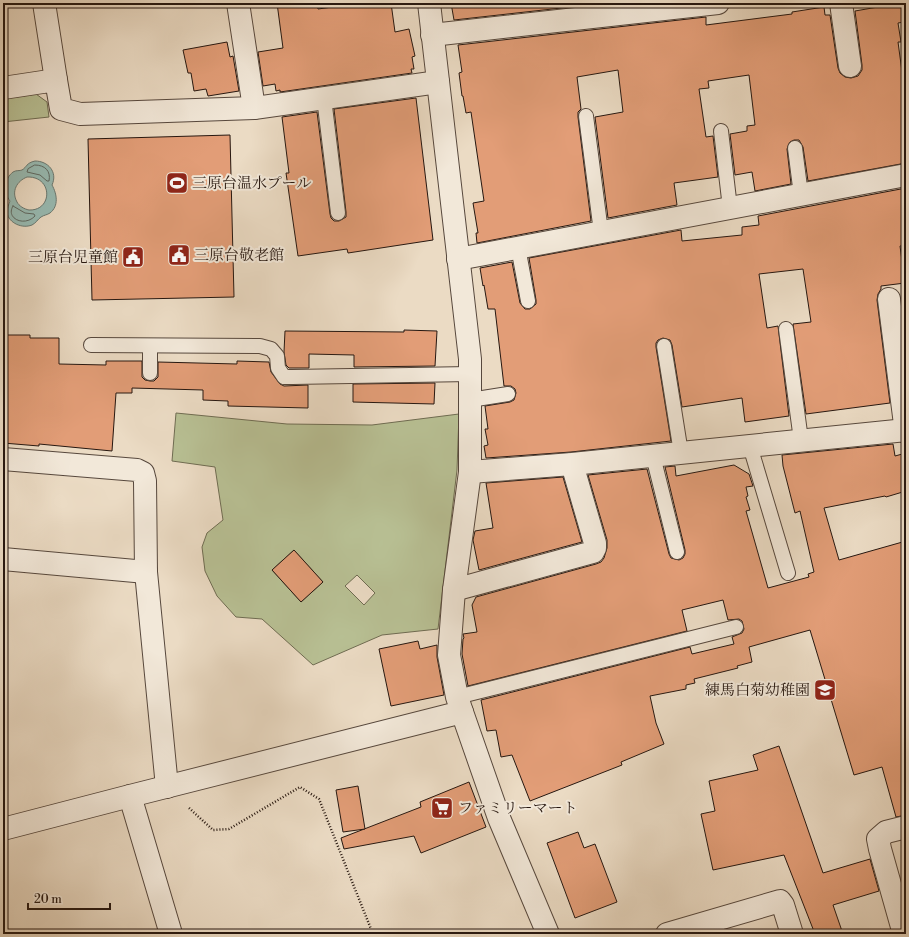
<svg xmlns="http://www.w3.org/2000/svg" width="909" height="937" font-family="'Libre Bodoni','Noto Serif JP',serif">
  <rect width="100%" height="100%" fill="#ebdbc4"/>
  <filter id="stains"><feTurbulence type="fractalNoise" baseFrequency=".005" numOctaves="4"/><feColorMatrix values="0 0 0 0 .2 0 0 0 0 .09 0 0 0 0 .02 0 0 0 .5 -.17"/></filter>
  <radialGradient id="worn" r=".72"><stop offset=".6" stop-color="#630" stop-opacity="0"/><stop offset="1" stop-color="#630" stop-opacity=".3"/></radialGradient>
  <g fill="#b8c094" stroke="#6f6c52" fill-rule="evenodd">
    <path d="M36 94 47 102 49 117 3 122V99Z"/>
    <path d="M176 413 287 424 372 425 459 414 457 470 438 629 382 635 313 665 262 619 236 617 217 596 205 571 202 547 207 533 223 520 215 467 172 461ZM294 550 323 582 301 602 272 570ZM357 575 375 593 364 605 345 586Z"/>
  </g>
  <path fill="#98bbb3" stroke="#6a7972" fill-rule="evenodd" d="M35 161C48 161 58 172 52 185 57 194 59 206 50 213 47 215 44 215 41 217 38 219 36 223 32 225 22 229 9 223 7 213 7 208 9 204 10 201 3 192 4 179 13 172 16 170 20 171 22 170 27 167 26 163 35 161ZM27 177C53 176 53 211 29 210 24 209 19 206 17 202 11 191 17 181 27 177Z"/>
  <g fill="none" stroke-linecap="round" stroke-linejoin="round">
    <g stroke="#5f6962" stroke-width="1">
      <path d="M35 165C45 165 51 171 49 181H47L40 175 27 172 28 169Z"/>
      <path d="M13 206 25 213 34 214 35 216C25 227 5 219 13 206Z"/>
    </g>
  </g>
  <g fill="#e29d77" stroke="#261710">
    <path d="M277 3H317L318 9 361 3H391L395 32 409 29 415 56 412 57 414 69H411L412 73 280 92V90L276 91 275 84 263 86 258 52 283 48Z"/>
    <path d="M451 3H606L454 20Z"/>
    <path d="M878 3H901L904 22 898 23 901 42H898L905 94 903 95 906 119V163L808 181 803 147 799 140H794L790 142 787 149 791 184 755 191 752 172 735 175 730 134 747 131V126L755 125 749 75 708 81 709 88 699 89 706 137 713 136 718 177 674 183 677 205 608 218 595 117 623 112 618 70 577 77 581 109 578 112V117L591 221 477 243 476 233H478L473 203 484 201 471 112 466 113 463 96H462L459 73 462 72 458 45 706 17V25L792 14V12L824 7 825 15H830L838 68 840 73 845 77 851 78 858 76 862 70V65L855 11 878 7Z"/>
    <path d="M227 42 230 57 233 56 239 91 208 96 206 89 194 91 191 73H188L183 50Z"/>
    <path d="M416 98 433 240 348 253 347 249 298 256 286 173H289L282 117 317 112 330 214 331 218 334 221H339L346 217V212L334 109Z"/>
    <path d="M230 135 234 297 92 300 88 139Z"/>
    <path d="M906 188V245L900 246 905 283 881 286V289L878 294 877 300 890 403 806 414 793 324 811 322 803 269 759 274 767 328 778 326 789 416 745 422 742 398 682 407 672 345 670 340 663 338 658 340 656 343V347L671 441 571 452 486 458 484 446 488 445 485 429H488L485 406 510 402 514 400 516 393 515 389 511 386H504L495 309H488L484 285 483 286 480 268 512 262 520 303 525 309H530L536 304V300L529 258 681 230 682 241 742 235V227L759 225 758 216Z"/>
    <path d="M404 330 437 331 435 366 354 367V355L309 354V368H289L286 365 284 352 285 331 404 332Z"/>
    <path d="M3 335H30V338H59V364L106 365V361H142V377L145 380 150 381H154L158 377V362L237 364V361L269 362 271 372 280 384 284 386 308 385V408L228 406V401L203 400V390L132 388V393H116L112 451 39 444V446L3 443Z"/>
    <path d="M435 383 434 404 353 402V384Z"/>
    <path d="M893 444 895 456 906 453V491L886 497 885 496 824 508 839 560 906 541V815L896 817 882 767 854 775 810 630 749 647 752 662 737 666 738 668 694 679 695 683 686 685V689L650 696 656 723 664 744 621 762 622 765 530 801 512 755 501 757 496 730 487 731 481 700 690 647 692 654 734 644 732 637 742 633 744 629 742 621 739 619 728 620 723 600 682 610 687 631 468 686 462 654 463 639 464 638 463 634 477 632 472 605 476 597 596 564 601 562 604 558 607 548V540L588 475 647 469 669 554 671 558 679 560 683 558 685 554V550L665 467 675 466 676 476 734 465 749 474 753 486 746 487 748 496 746 497 750 510 746 511 768 588 809 577 808 574 814 572 800 511 795 513 783 466 782 455Z"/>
    <path d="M563 477 582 542 479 570 473 540 475 531 493 528 486 483Z"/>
    <path d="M294 550 323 582 301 602 272 570Z"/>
    <path d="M418 641 420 649 437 645V657L444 695 391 706 379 649Z"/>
    <path d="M779 746 823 873 870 859 879 891 833 905 843 934H815L784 855 713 870 701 814 715 811 709 781 758 770 753 755Z"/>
    <path d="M469 782 486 827 421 853 414 836 344 849 341 838 421 807 420 802Z"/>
    <path d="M358 786 365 829 343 832 336 790Z"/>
    <path d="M578 832 584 848 595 844 617 902 575 918 547 843Z"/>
  </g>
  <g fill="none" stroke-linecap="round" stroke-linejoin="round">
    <g stroke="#57483d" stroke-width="16">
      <g id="service">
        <path d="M324 98 338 213"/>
        <path d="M586 116 601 232"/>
        <path d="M721 131 730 208"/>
        <path d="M795 148 801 195"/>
        <path d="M518 247 528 301"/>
        <path d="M786 329 801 440"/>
        <path d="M91 345 260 346 271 349 277 356 278 368 284 377H292L470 374"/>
        <path d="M150 346V373"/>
        <path d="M664 346 681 453"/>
        <path d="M470 400 508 394"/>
        <path d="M750 446 788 573"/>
        <path d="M653 456 677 552"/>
        <path d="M457 697 736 627"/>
      </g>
    </g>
    <g stroke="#57483d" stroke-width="24">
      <g id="minor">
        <path d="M44 3 56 80"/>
        <path d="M238 3 254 108"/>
        <path d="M429 3 470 359V472L454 590 449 655 457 697 462 712 499 818 548 934"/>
        <path d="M841 3 850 66"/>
        <path d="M432 35 718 3"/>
        <path d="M3 88 56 80 61 109 80 114 254 108 438 82"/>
        <path d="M458 259 906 175"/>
        <path d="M889 299 906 432"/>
        <path d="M3 459 137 470 143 473 145 481 146 572 167 787"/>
        <path d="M470 472 572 464 906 430"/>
        <path d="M3 559 146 572"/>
        <path d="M454 590 593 552 595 548V543L572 464"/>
        <path d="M130 796 171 934"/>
        <path d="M667 934 780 901 783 905 792 934"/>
        <path d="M904 934 880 849 878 839 886 832 906 827"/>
      </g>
    </g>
    <g stroke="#57483d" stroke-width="24">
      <path id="tertiary" d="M3 829 130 796 462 712"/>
    </g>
    <path stroke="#261710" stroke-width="2.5" stroke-dasharray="1 2" stroke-linecap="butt" d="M189 808 213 830 229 829 300 787 319 799 373 934"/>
    <use href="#service" stroke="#f2e8d9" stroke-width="14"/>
    <use href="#minor" stroke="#f2e8d9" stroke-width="22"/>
    <use href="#tertiary" stroke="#f2e8d9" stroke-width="22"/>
  </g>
  <defs>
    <g id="stadium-square" transform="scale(1.15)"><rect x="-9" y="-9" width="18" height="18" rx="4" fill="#8f2418" stroke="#f2e8d9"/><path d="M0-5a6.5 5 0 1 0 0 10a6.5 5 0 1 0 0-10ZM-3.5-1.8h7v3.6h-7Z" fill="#fff"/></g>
    <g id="civic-square" transform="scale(1.15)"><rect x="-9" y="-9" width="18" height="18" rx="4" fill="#8f2418" stroke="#f2e8d9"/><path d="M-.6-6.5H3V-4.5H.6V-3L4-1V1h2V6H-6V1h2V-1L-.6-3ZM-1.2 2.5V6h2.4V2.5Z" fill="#fff"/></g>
    <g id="school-square" transform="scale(1.15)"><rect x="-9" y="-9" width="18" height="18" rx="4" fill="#8f2418" stroke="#f2e8d9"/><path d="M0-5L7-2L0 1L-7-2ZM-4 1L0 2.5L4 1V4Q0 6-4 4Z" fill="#fff"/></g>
    <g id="supermarket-square" transform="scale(1.15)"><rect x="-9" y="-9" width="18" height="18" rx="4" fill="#8f2418" stroke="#f2e8d9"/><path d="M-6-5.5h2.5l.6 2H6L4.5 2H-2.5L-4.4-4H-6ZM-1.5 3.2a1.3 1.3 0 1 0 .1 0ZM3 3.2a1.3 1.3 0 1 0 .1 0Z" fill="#fff"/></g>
  </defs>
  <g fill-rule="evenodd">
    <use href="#stadium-square" x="177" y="183"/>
    <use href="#civic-square" x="179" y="255"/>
    <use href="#civic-square" x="133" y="257"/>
    <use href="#school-square" x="825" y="690"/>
    <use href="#supermarket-square" x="442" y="808"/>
  </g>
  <g text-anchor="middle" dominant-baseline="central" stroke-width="4" stroke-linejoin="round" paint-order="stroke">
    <g font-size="15" fill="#261710" stroke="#f2e8d9" text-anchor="start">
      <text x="192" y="183">三原台温水プール</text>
      <text x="194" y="255">三原台敬老館</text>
      <text x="118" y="257" text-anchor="end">三原台児童館</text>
      <text x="810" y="690" text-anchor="end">練馬白菊幼稚園</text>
      <text x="458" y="808">ファミリーマート</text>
    </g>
  </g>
  <rect width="909" height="937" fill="none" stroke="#ebdbc4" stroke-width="16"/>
  <rect x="4" y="4" width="901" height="929" fill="none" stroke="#261710" stroke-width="2"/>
  <rect x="8" y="8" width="893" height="921" fill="none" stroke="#261710"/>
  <path d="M28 903v6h82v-6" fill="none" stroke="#261710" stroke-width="2"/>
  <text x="34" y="903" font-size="12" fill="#261710" stroke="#f2e8d9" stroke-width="3" paint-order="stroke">20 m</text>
  <rect width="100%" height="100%" filter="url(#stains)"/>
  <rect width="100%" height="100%" fill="url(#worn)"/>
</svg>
